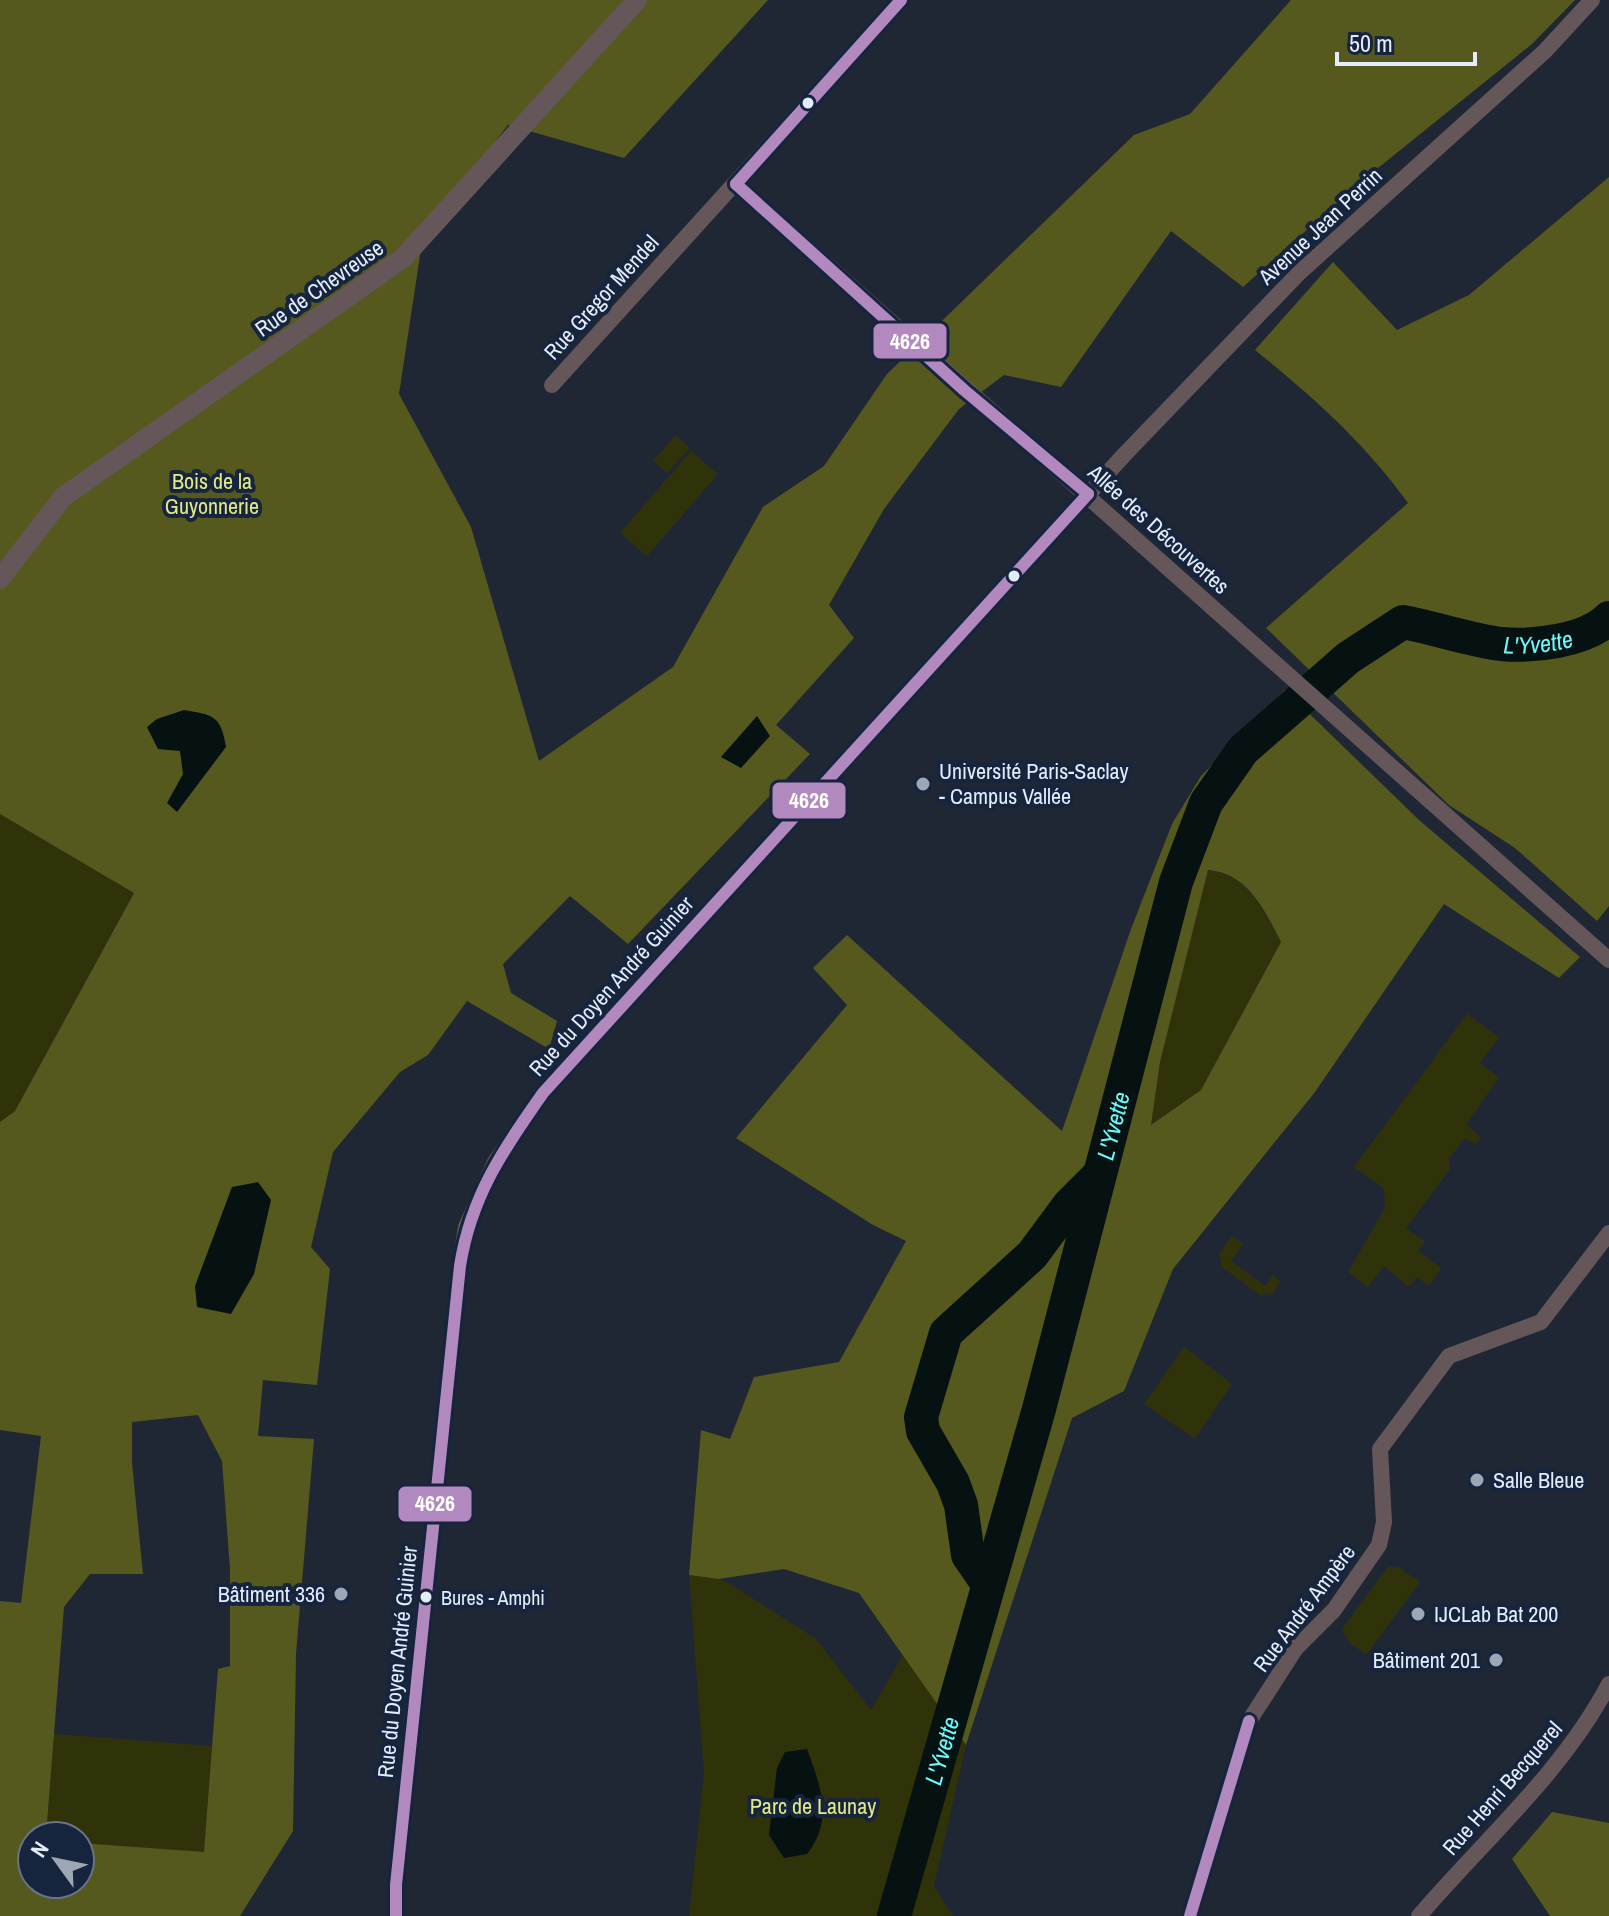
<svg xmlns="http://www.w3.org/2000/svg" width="1609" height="1916" font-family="'Archivo Narrow',sans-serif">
  <rect width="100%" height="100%" fill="#1f2734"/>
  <g fill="#30330a">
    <path d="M676 435 690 448 667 473 653 461Z"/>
    <path d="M691 451 718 474 647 556 620 533Z"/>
    <path d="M0 814 134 892 15 1111 0 1122Z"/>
    <path d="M1208 870C1249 875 1263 910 1281 942L1201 1090 1151 1125 1160 1062Z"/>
    <path d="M1467 1014 1499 1037 1480 1063 1499 1078 1466 1124 1481 1138 1476 1144 1464 1139 1449 1159 1450 1169 1406 1228 1425 1242 1418 1251 1441 1268 1429 1286 1417 1277 1409 1287 1384 1266 1368 1287 1348 1272 1385 1208 1384 1189 1354 1167Z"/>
    <path d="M1232 1236 1243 1244 1231 1261 1265 1286 1273 1275 1280 1281 1273 1293 1260 1295 1222 1267 1219 1254Z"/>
    <path d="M1184 1347 1232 1384 1195 1439 1144 1404Z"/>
    <path d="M1388 1567H1398L1420 1582 1366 1655 1349 1642 1342 1629Z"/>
    <path d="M689 1575 719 1579 732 1585 816 1639 871 1710 903 1655 966 1745 934 1886 953 1916H689L704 1773Z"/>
    <path d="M54 1734 213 1746 204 1853 80 1843V1836H46Z"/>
  </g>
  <g fill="#56591d" fill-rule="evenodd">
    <path d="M0 0H768L624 158 508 125 423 236 399 394 471 527 539 761 673 667 763 507 824 466 887 374 1134 135 1190 114 1291 0H1575L1532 44 1357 185 1243 287 1171 231 1061 387 1004 375 959 409 884 509 829 605 854 638 776 725 810 754 628 944 570 896 503 964 511 993 557 1021 549 1049 467 1001 428 1055 400 1072 333 1152 311 1247 330 1269 317 1385 263 1380 258 1436 314 1439 296 1654 293 1831 240 1916H0V1601L21 1603 41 1436 0 1430V1122L15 1111 134 893 0 814ZM198 1415 222 1461 230 1569V1666L218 1669 204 1852 80 1843V1884H32V1836H46L64 1607 90 1574H143L132 1463V1422Z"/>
    <path d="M1609 177V906L1597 921 1515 848 1449 805 1266 628 1408 503C1365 443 1312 396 1255 350L1333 262 1397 330 1469 295Z"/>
    <path d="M1285 690 1419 820 1580 957 1559 978 1444 904 1315 1092 1173 1269 1124 1391 1072 1418 966 1745 859 1593 784 1569 719 1579 689 1575 701 1430 730 1439 754 1377 839 1362 906 1241 873 1225 736 1138 847 1005 813 968 847 935 1062 1131 1131 929 1172 824 1201 776ZM1208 870C1248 873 1265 911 1281 942L1201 1090 1151 1125 1160 1062Z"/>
    <path d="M1552 1812 1609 1823V1916H1550L1512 1859Z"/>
  </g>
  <g fill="#061112">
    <path d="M184 710C213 715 221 715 226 747L177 812 167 803 183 774 180 751 158 749 147 727 157 719Z"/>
    <path d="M757 716 770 736 741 768 721 757Z"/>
    <path d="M258 1182 271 1200 254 1274 231 1314 197 1307 195 1286 232 1187Z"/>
    <path d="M807 1749C821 1788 834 1819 807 1854L784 1858 769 1835 777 1768 785 1752Z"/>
  </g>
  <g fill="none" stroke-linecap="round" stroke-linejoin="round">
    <g stroke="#061112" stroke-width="34">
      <path d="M988 1584 968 1555 961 1505 953 1483 923 1431 921 1417 946 1333 1032 1255 1069 1205 1099 1175"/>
      <path id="s1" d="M894 1916 1039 1409 1176 882 1206 803 1243 750 1348 658 1403 622C1435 628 1469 640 1501 644 1533 647 1586 641 1609 618"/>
    </g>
    <g stroke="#655759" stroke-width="16">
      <path d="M736 184 1609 960"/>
      <path d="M552 385 901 0"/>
      <path d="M396 1916V1885L460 1266 466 1227 495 1162 543 1093 1124 455 1299 273 1545 51 1592 0"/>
      <path d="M1190 1916 1249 1721 1296 1648 1334 1610 1379 1545 1384 1522 1380 1449 1449 1356 1541 1322 1609 1233"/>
      <path d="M1419 1916C1484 1840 1562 1773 1609 1684"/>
    </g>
    <path stroke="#655759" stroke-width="20" d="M0 579 63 497 403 258 637 0"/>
    <g stroke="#16253d" stroke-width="18">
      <g id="bus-1">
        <path d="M736 184 964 390 1088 494"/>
        <path d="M736 184 901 0"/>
        <path d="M396 1916V1885L460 1266C471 1196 503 1150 543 1093L1088 494"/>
        <path d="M1190 1916 1249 1721"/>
      </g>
    </g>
    <use href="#bus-1" stroke="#b289bf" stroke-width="12"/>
  </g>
  <g fill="#e2ecfc" stroke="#16253d" stroke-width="3">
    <circle cx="808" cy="103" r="7"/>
    <circle cx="1014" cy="576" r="7"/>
    <circle cx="426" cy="1597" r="7"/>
  </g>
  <g fill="#9ea7b6" stroke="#16253d" stroke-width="3">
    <circle cx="923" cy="784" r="8"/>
    <circle cx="1477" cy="1480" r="8"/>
    <circle cx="341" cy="1594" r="8"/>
    <circle cx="1418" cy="1614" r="8"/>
    <circle cx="1496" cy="1660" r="8"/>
  </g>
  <g text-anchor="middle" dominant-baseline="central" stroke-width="8" stroke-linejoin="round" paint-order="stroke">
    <g font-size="20" fill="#e2ecfc" stroke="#16253d" text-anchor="start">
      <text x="441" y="1597">Bures - Amphi</text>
    </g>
    <g font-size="22" fill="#e2ecfc" stroke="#16253d">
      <text transform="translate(1320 226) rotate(-43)">Avenue Jean Perrin</text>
      <text transform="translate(319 288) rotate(-35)">Rue de Chevreuse</text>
      <text transform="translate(601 297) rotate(-48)">Rue Gregor Mendel</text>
      <text transform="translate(1159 529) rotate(42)">Allée des Découvertes</text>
      <text transform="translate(611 986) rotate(-48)">Rue du Doyen André Guinier</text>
      <text transform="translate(1304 1608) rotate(-53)">Rue André Ampère</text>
      <text transform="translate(397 1662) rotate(-84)">Rue du Doyen André Guinier</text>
      <text transform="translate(1502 1788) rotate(-49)">Rue Henri Becquerel</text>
    </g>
    <g font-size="22" fill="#e4e986" stroke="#16253d">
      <text x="212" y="481">Bois de la<tspan x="212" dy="25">Guyonnerie</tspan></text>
      <text x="813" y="1806">Parc de Launay</text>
    </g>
    <g font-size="22" fill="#e2ecfc" stroke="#16253d" text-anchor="start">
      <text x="939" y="771">Université Paris-Saclay<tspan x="939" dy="25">- Campus Vallée</tspan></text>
      <text x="1493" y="1480">Salle Bleue</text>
      <text x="325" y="1594" text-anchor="end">Bâtiment 336</text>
      <text x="1434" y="1614">IJCLab Bat 200</text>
      <text x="1480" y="1660" text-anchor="end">Bâtiment 201</text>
    </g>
    <g font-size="24" font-style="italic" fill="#6bfafc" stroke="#16253d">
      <text stroke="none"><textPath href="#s1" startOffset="1564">L'Yvette</textPath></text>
      <text stroke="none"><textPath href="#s1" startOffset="820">L'Yvette</textPath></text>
      <text stroke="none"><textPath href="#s1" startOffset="172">L'Yvette</textPath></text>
    </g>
  </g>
  <g stroke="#16253d" stroke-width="3">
    <rect x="872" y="322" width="76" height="38" rx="8" fill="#b289bf"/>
    <rect x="771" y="781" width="76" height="39" rx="8" fill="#b289bf"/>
    <rect x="397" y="1485" width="76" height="38" rx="8" fill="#b289bf"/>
  </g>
  <g font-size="22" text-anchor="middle" font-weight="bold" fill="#fff">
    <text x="910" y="349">4626</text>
    <text x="809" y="808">4626</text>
    <text x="435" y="1511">4626</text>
  </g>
  <g transform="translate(56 1860) rotate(303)"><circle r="38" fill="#16253d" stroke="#687589" stroke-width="2"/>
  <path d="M0-6L14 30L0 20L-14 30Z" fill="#9ea7b6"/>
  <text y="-12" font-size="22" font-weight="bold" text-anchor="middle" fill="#e2ecfc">N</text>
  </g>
  <path d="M1337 52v12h138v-12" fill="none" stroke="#e2ecfc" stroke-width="4"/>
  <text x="1349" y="52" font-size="24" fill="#e2ecfc" stroke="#16253d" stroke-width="6" paint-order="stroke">50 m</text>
</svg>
